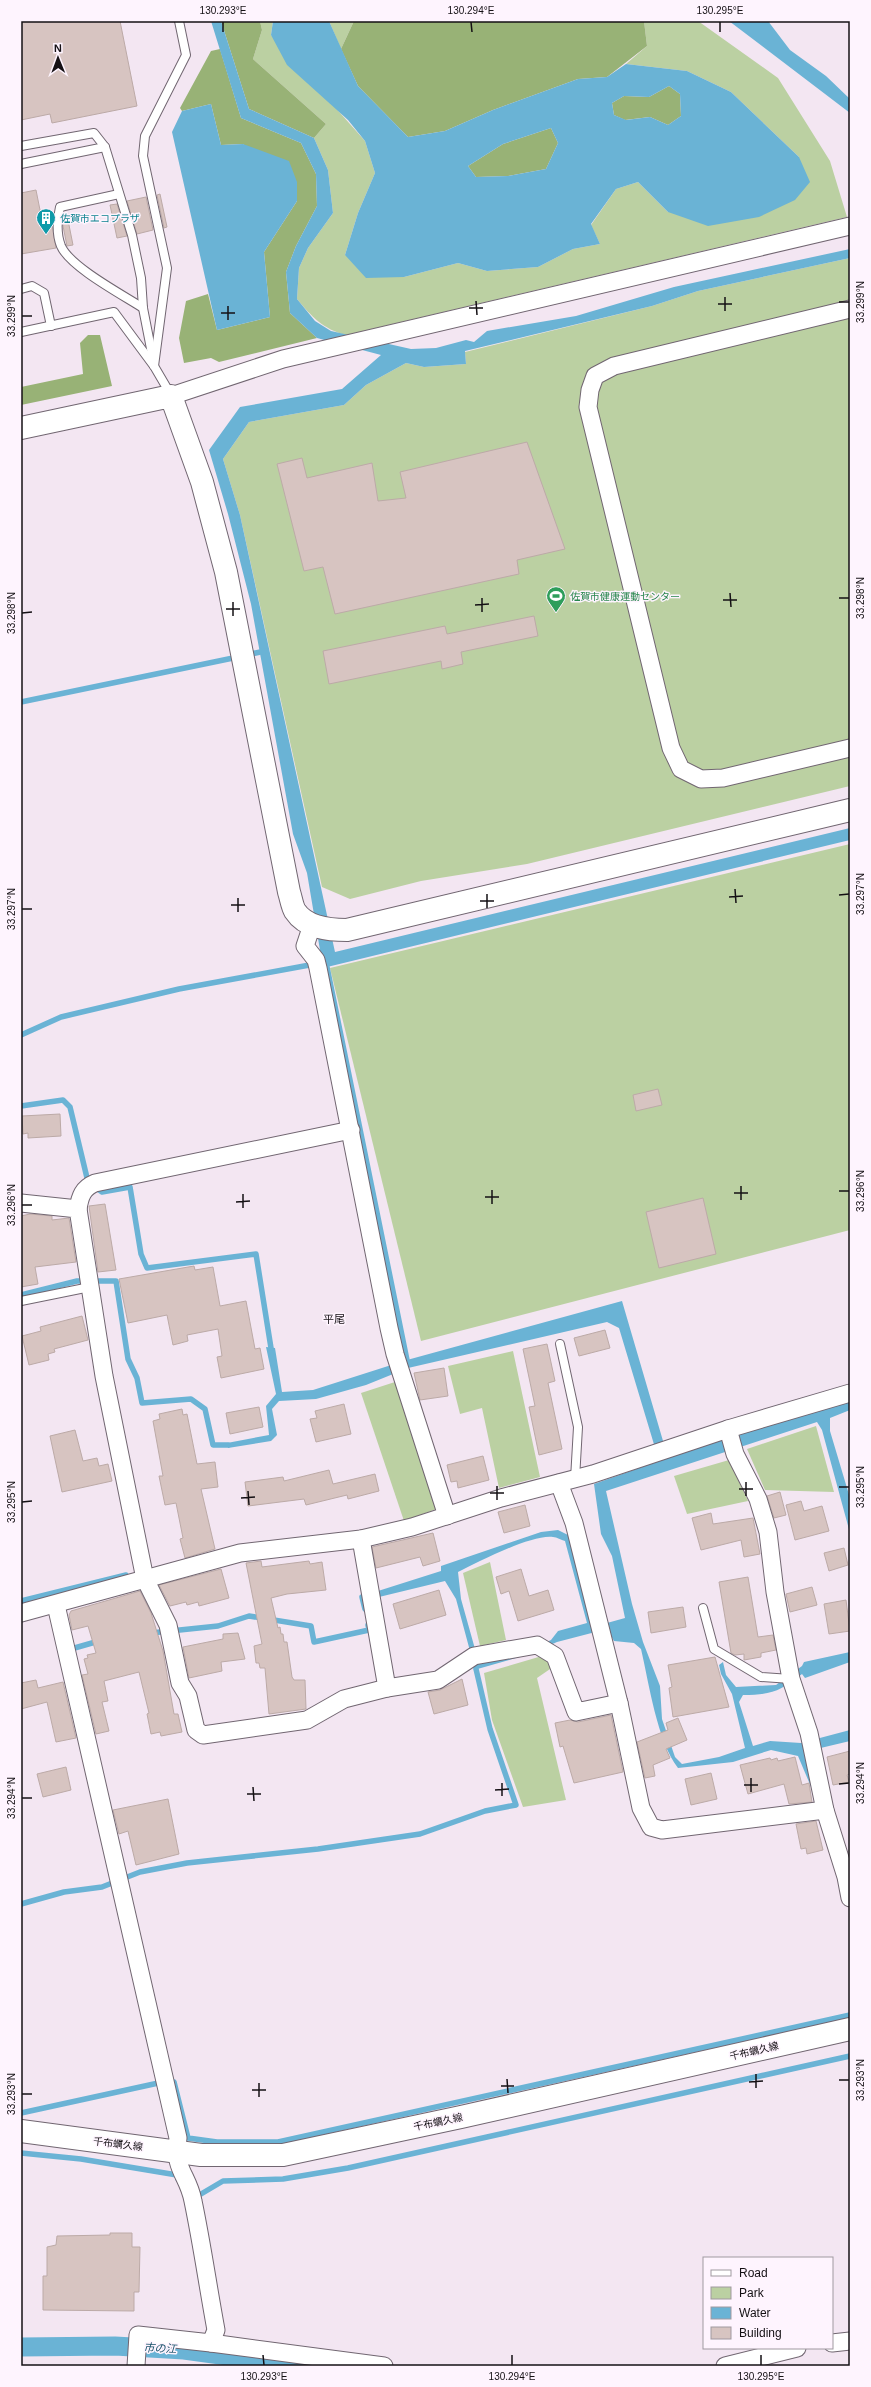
<svg xmlns="http://www.w3.org/2000/svg" width="871" height="2387" font-family="Helvetica,'Noto Sans JP',sans-serif">
  <rect width="100%" height="100%" fill="#f3e6f2"/>
  <g fill="#bbd0a2">
    <path d="M260 21H273L271 35 365 141 375 173 358 213 345 255 404 277 458 263 487 271 538 267 573 249 600 244 591 225 616 189 638 182 668 212 799 157 731 92 687 71 626 64 647 46 644 21H698L778 78 830 161 847 217 346 335C323 329 312 317 297 299L299 268 308 248 333 213 328 170 314 138 326 124 253 59 262 30Z"/>
    <path d="M329 21H354L341 49Z"/>
    <path d="M850 258V786L527 864 421 881 350 899 322 887 240 515 223 459 249 422 344 405 366 385 406 363 424 367 466 364 465 352 652 306 698 291Z"/>
    <path d="M850 844V1230L421 1341 330 968Z"/>
    <path d="M513 1351 540 1477 499 1488 482 1408 460 1414 448 1366Z"/>
    <path d="M398 1381 439 1508 404 1521 361 1393Z"/>
    <path d="M816 1426 834 1492 765 1490 747 1449Z"/>
    <path d="M729 1460 748 1501 687 1514 674 1476Z"/>
    <path d="M490 1562 506 1640 480 1646 463 1573Z"/>
    <path d="M542 1656 553 1667 537 1678 566 1800 523 1807 492 1720 484 1673Z"/>
  </g>
  <g fill="#98b276">
    <path d="M221 21H260L262 30 253 59 326 124 314 138 249 109Z"/>
    <path d="M354 21H644L647 46 607 77 578 79 493 110 445 131 408 137 358 86 341 49Z"/>
    <path d="M220 49 241 118 301 143 316 174 317 206 296 246 286 272 290 313 317 338 219 362 211 358 184 363 179 338 186 301 208 294 217 330 270 317 264 252 297 201 243 144 221 145 211 104 182 111 180 108 211 51Z"/>
    <path d="M669 86 680 94 681 116 668 125 650 117 625 120 614 115 612 103 624 96 649 97Z"/>
    <path d="M551 128 558 143 546 169 508 176 476 177 468 166 503 144Z"/>
    <path d="M88 335H100L112 386 21 405V387L83 374 80 343Z"/>
  </g>
  <g fill="#6ab3d5" fill-rule="evenodd">
    <path d="M211 21H221L249 109 314 138 328 170 333 213 308 248 299 268 297 299 315 321 331 331 411 349 436 348 466 340 474 342 487 331 576 316 674 287 850 249V258L698 291 652 306 465 351 466 364 424 367 406 363 366 385 344 405 249 422 223 459 240 515 335 952 850 828V840L323 968 307 873 293 834 251 604 228 514 209 450 240 407 342 389 381 355 317 338 290 313 286 272 296 246 317 206 316 174 301 143 241 118Z"/>
    <path d="M273 21H329L358 86 408 137 445 131 493 110 578 79 607 77 626 64 687 71 731 92 799 157 810 182 795 200 759 217 708 226 668 212 638 182 616 189 591 224 600 244 573 249 538 267 487 271 458 263 404 277 366 278 345 255 358 213 375 173 365 141 348 120 287 65 271 35ZM669 86 680 94 681 116 668 125 650 117 626 120 614 115 612 103 624 96 649 97ZM551 128 558 143 546 169 508 176 476 177 468 166 503 144Z"/>
    <path d="M729 21H768L790 50 826 76 850 99V113Z"/>
    <path d="M211 104 221 145 243 144 289 161 297 182V201L264 252 270 317 217 330 172 132 182 111Z"/>
    <path d="M622 1301 668 1458 743 1431 850 1399V1410L830 1418V1431L850 1498V1533L822 1430 817 1422 606 1491 632 1604 643 1642 660 1686 662 1719 675 1757 682 1764 719 1757 745 1748 732 1694 721 1674 719 1665 723 1662 726 1675 736 1687 776 1685 802 1666 804 1662 850 1652V1662L805 1678 802 1674C780 1691 772 1695 743 1695L739 1702 753 1746 770 1741 801 1743 850 1730V1741L808 1751 817 1801 798 1756 771 1750 733 1762 678 1768C657 1741 649 1683 641 1649L634 1643 614 1641 607 1629 557 1642 530 1654 474 1670 473 1664 524 1653 551 1640 558 1631 587 1623 565 1541C561 1540 557 1537 553 1537 532 1534 478 1562 458 1572L461 1599 475 1649 470 1651 456 1599 445 1581 379 1597 378 1591 441 1571V1566L541 1532 558 1530 570 1536 607 1623 625 1618 612 1556 601 1534 594 1484 659 1461 619 1328 607 1322 408 1368 366 1385 316 1399 279 1401 272 1409 277 1435 271 1441 228 1448 227 1443 269 1435 266 1406 276 1394 266 1347 275 1348 282 1392 313 1390 407 1360Z"/>
  </g>
  <g fill="none" stroke-linecap="round" stroke-linejoin="round">
    <g stroke="#6ab3d5" stroke-width="5.5">
      <path d="M246 655 265 651"/>
      <path d="M21 702 238 657"/>
      <path d="M327 967 407 1360"/>
      <path d="M21 1035 61 1017 179 989 315 964"/>
      <path d="M21 1106 63 1100 70 1107 88 1182 102 1192 130 1187 141 1254 147 1268 256 1254 271 1348"/>
      <path d="M21 1295 77 1281H116L128 1359 137 1378 142 1403 191 1399 205 1409 213 1445H228"/>
      <path d="M362 1597 365 1609"/>
      <path d="M21 1601 126 1575"/>
      <path d="M151 1633 218 1626 249 1616 311 1626 314 1642 369 1630 368 1625"/>
      <path d="M71 1649 99 1641"/>
      <path d="M21 1904 64 1892 102 1887 140 1872 187 1863 318 1849 420 1834 485 1811 516 1805 490 1729 476 1669"/>
      <path d="M174 2082 188 2138 217 2142H278L850 2015"/>
      <path d="M21 2113 163 2082"/>
      <path d="M21 2153 81 2159 177 2175 178 2179"/>
      <path d="M194 2195 201 2194 223 2181 283 2179 348 2168 850 2056"/>
    </g>
    <path stroke="#6ab3d5" stroke-width="19" d="M21 2347 115 2346 184 2350 299 2366"/>
  </g>
  <g fill="#d7c4c1" stroke="#bcaaa7">
    <path d="M21 21H120L137 106 52 123 50 114 21 120Z"/>
    <path d="M36 190 43 225 52 223 56 248 21 254V193Z"/>
    <path d="M160 194 167 227 164 228 157 195Z"/>
    <path d="M146 197 153 230 137 234 127 201Z"/>
    <path d="M117 204 127 236 117 238 110 205Z"/>
    <path d="M68 220 73 245 67 246 63 226V221Z"/>
    <path d="M527 442 565 549 517 560 519 574 335 614 323 567 304 571 277 464 302 458 307 478 372 463 378 501 406 498 400 472Z"/>
    <path d="M534 616 538 636 461 652 463 664 442 669 441 661 329 684 323 651 445 626 447 634Z"/>
    <path d="M658 1089 662 1105 636 1111 633 1095Z"/>
    <path d="M60 1114 61 1136 28 1138V1133L23 1134 22 1116Z"/>
    <path d="M703 1198 716 1254 659 1268 646 1212Z"/>
    <path d="M105 1204 116 1270 98 1272 89 1206Z"/>
    <path d="M30 1214 52 1216V1220L69 1218 76 1262 35 1267 38 1284 21 1287V1216Z"/>
    <path d="M194 1266 195 1270 213 1267 220 1306 246 1301 255 1349 260 1348 264 1369 221 1378 217 1357 222 1356 218 1329 187 1335 188 1341 173 1345 167 1315 128 1323 119 1279Z"/>
    <path d="M82 1316 88 1340 54 1349 55 1352 48 1354 49 1360 29 1365 22 1336 41 1331 40 1327Z"/>
    <path d="M605 1330 610 1348 579 1356 574 1338Z"/>
    <path d="M547 1344 555 1381 548 1383 562 1449 539 1455 529 1407 535 1406 523 1349Z"/>
    <path d="M444 1368 448 1396 420 1400 414 1373Z"/>
    <path d="M344 1404 351 1434 316 1442 310 1419 317 1418 315 1411Z"/>
    <path d="M259 1407 263 1427 230 1434 226 1413Z"/>
    <path d="M182 1409 183 1415 187 1414 197 1464 215 1462 218 1487 201 1489 215 1549 185 1558 180 1539 183 1538 176 1503 165 1505 159 1476H163L153 1421 160 1419 159 1414Z"/>
    <path d="M75 1430 83 1461 97 1458 99 1466 108 1464 112 1481 62 1492 50 1436Z"/>
    <path d="M483 1456 489 1480 458 1488 457 1481 451 1482 447 1465Z"/>
    <path d="M329 1470 333 1484 375 1474 379 1491 348 1499 347 1495 306 1505 304 1499 248 1506 245 1482 283 1477 284 1481Z"/>
    <path d="M780 1492 786 1515 774 1518 767 1496Z"/>
    <path d="M801 1501 804 1511 822 1506 829 1531 795 1540 786 1505Z"/>
    <path d="M525 1505 530 1526 504 1533 498 1512Z"/>
    <path d="M711 1513 713 1524 753 1518 760 1554 744 1557 741 1540 701 1550 692 1518Z"/>
    <path d="M433 1533 440 1561 423 1566 420 1557 376 1568 372 1547Z"/>
    <path d="M844 1548 848 1565 829 1571 824 1553Z"/>
    <path d="M261 1561 262 1567 309 1561 310 1564 322 1562 326 1590 287 1594 271 1598 278 1628 280 1627 281 1634H283L284 1642H287L292 1677 294 1680H305L306 1709 269 1714 265 1668H260L259 1663H256L254 1646 262 1644 246 1563Z"/>
    <path d="M221 1569 229 1598 199 1606 198 1602 187 1605 186 1602 170 1606 159 1585Z"/>
    <path d="M521 1569 529 1596 548 1590 554 1610 518 1621 509 1591 501 1594 496 1577Z"/>
    <path d="M748 1577 758 1637 773 1635 776 1650 761 1653V1657L744 1660V1654L735 1655 731 1653 719 1582Z"/>
    <path d="M812 1587 817 1605 790 1612 786 1594Z"/>
    <path d="M439 1590 446 1615 400 1629 393 1604Z"/>
    <path d="M140 1591 151 1613 163 1651 174 1714H178L182 1732 161 1736 160 1732 151 1734 147 1714 149 1713 139 1672 104 1681 108 1701 102 1702 109 1731 96 1734 82 1675 88 1674 84 1659 88 1658 87 1655 96 1653 88 1626 72 1630 69 1615 71 1611Z"/>
    <path d="M846 1600 850 1631 829 1634 824 1604Z"/>
    <path d="M683 1607 686 1627 651 1633 648 1612Z"/>
    <path d="M238 1633 245 1659 221 1662 222 1671 189 1678 183 1647 223 1639V1634Z"/>
    <path d="M715 1657 729 1707 673 1717 669 1688 672 1687 668 1665Z"/>
    <path d="M462 1679 468 1705 434 1714 428 1692 440 1690Z"/>
    <path d="M36 1680 38 1688 63 1682 76 1738 56 1742 47 1702 21 1709V1683Z"/>
    <path d="M611 1715 623 1772 574 1783 563 1746 560 1747 555 1723 570 1720 578 1722Z"/>
    <path d="M678 1718 687 1740 666 1749 670 1758 653 1765 655 1776 645 1778 637 1742 668 1730 666 1723Z"/>
    <path d="M850 1751V1774L847 1775 849 1782 833 1785 827 1757Z"/>
    <path d="M795 1757 802 1785 809 1783 812 1802 789 1804 784 1784 748 1794 740 1765 770 1758 771 1760 777 1758 778 1761Z"/>
    <path d="M66 1767 71 1790 43 1797 37 1774Z"/>
    <path d="M711 1773 717 1799 691 1805 685 1779Z"/>
    <path d="M168 1799 179 1854 136 1865 128 1831 119 1834 113 1810Z"/>
    <path d="M816 1821 823 1850 807 1854 806 1848 801 1849 796 1824Z"/>
    <path d="M110 2233H132V2247H140L139 2292H134V2311L43 2310V2276H47V2247L56 2245 57 2236 110 2235Z"/>
  </g>
  <g fill="none" stroke-linecap="round" stroke-linejoin="round">
    <g stroke="#716671" stroke-width="10">
      <g id="lane">
        <path d="M21 146 94 133 105 147 132 235 141 278 143 308 153 359"/>
        <path d="M21 164 105 147"/>
        <path d="M119 194 60 207C57 220 56 233 61 246 70 267 123 295 143 308"/>
        <path d="M21 289 32 286 44 293 51 326"/>
        <path d="M21 332 114 312 154 366 171 395"/>
        <path d="M154 366 167 268 143 156 145 136 186 55 179 21"/>
        <path d="M21 1301 90 1287"/>
        <path d="M560 1344 578 1427 575 1479"/>
        <path d="M703 1608 714 1649 761 1677 791 1679"/>
      </g>
    </g>
    <g stroke="#716671" stroke-width="19">
      <g id="street">
        <path d="M850 309 614 366 595 376 590 390 588 407 671 748 681 769 701 779 723 778 850 748"/>
        <path d="M171 396 283 359 850 226"/>
        <path d="M312 925 305 946 316 960 318 968 389 1328 395 1354 447 1516"/>
        <path d="M21 1203 78 1209 104 1376 145 1579 168 1625 180 1683 188 1696 196 1730 203 1735 307 1720 344 1699 387 1688 361 1539"/>
        <path d="M78 1209C80 1196 83 1188 95 1183L351 1130"/>
        <path d="M728 1429 735 1454 758 1499 768 1532 775 1592 791 1679 809 1733 825 1810 846 1877 850 1898"/>
        <path d="M559 1483 574 1523 619 1703 641 1808 651 1827 662 1830 825 1810"/>
        <path d="M56 1605 178 2138C173 2170 188 2174 193 2201 202 2244 208 2287 216 2330L211 2343 138 2335 136 2366"/>
        <path d="M21 1613 240 1553 361 1539 412 1527 501 1498 593 1474 728 1429 850 1393"/>
        <path d="M387 1688 438 1680 474 1656 537 1645 555 1656 576 1712 619 1703"/>
        <path d="M211 2343 384 2366"/>
        <path d="M832 2343 850 2341"/>
        <path d="M725 2366 797 2348"/>
      </g>
    </g>
    <g stroke="#716671" stroke-width="24">
      <g id="secondary">
        <path d="M21 428 171 396 202 482 226 572 289 892C291 898 292 906 295 911 306 928 329 930 347 930L850 810"/>
        <path d="M21 2131 201 2155H283L461 2117 850 2029"/>
      </g>
    </g>
    <use href="#lane" stroke="#fff" stroke-width="8"/>
    <use href="#street" stroke="#fff" stroke-width="17"/>
    <use href="#secondary" stroke="#fff" stroke-width="22"/>
  </g>
  <path fill="none" stroke="#141014" stroke-width="1.5" d="M223 22V32M471 22 472 32M720 22V32M725 297V311M476 301 477 315M839 302H849M718 304H732M228 306V320M469 308H483M221 313H235M22 316H32M730 593 731 607M482 598V612M839 598H849M723 600H737M233 602V616M475 605 489 604M226 609H240M22 613 32 612M735 889 736 903M487 894V908M839 895 849 894M729 897 743 896M238 898V912M480 901H494M231 905H245M22 909H32M741 1186V1200M492 1190V1204M839 1191H849M734 1193H748M243 1194V1208M485 1197H499M236 1202 250 1201M22 1205H32M746 1482V1496M497 1486V1500M839 1487H849M739 1489H753M248 1491 249 1505M490 1493H504M241 1498 255 1497M22 1502 32 1501M751 1778V1792M502 1783V1796M839 1784 849 1783M744 1785H758M253 1787 254 1801M495 1790 509 1789M247 1794H261M22 1798H32M756 2074V2088M507 2079 508 2093M839 2080H849M749 2082 763 2081M259 2083V2097M501 2086H514M252 2090H266M22 2094H32M263 2355 264 2365M512 2355V2365M761 2355V2365"/>
  <defs>
    <g id="building-pin" transform="scale(1)"><path d="M0 17L-7.5 6A9.5 9.5 0 1 1 7.5 6Z" fill="#0f9aa8" stroke="#fef4fe"/><path d="M-4-6H4V6H1V3H-1V6H-4ZM-2.5-4.3h1.7v1.8h-1.7ZM.8-4.3h1.7v1.8H.8ZM-2.5-1h1.7V.8h-1.7ZM.8-1h1.7V.8H.8Z" fill="#fff"/></g>
    <g id="stadium-pin" transform="scale(1)"><path d="M0 17L-7.5 6A9.5 9.5 0 1 1 7.5 6Z" fill="#2e9e5b" stroke="#fef4fe"/><path d="M0-5a6.5 5 0 1 0 0 10a6.5 5 0 1 0 0-10ZM-3.5-1.8h7v3.6h-7Z" fill="#fff"/></g>
  </defs>
  <g fill-rule="evenodd">
    <use href="#building-pin" x="46" y="218"/>
    <use href="#stadium-pin" x="556" y="596"/>
  </g>
  <g text-anchor="middle" dominant-baseline="central" stroke-width="3" stroke-linejoin="round" paint-order="stroke">
    <g font-size="10" fill="#0d838f" stroke="#fef4fe" text-anchor="start">
      <text x="60" y="218">佐賀市エコプラザ</text>
    </g>
    <g font-size="10" fill="#27864d" stroke="#fef4fe" text-anchor="start">
      <text x="570" y="596">佐賀市健康運動センター</text>
    </g>
    <g font-size="10" fill="#141014" stroke="#fef4fe">
      <text transform="translate(754 2051) rotate(-13)">千布蠣久線</text>
      <text transform="translate(438 2122) rotate(-12)">千布蠣久線</text>
      <text transform="translate(118 2144) rotate(7)">千布蠣久線</text>
    </g>
    <g font-size="11" fill="#141014" stroke="#fef4fe">
      <text x="334" y="1319">平尾</text>
    </g>
    <g font-size="11" font-style="italic" fill="#155068" stroke="#fef4fe">
      <text transform="translate(160 2348) rotate(3)">市の江</text>
    </g>
  </g>
  <rect width="871" height="2387" fill="none" stroke="#fef4fe" stroke-width="44"/>
  <rect x="703" y="2257" width="130" height="92" fill="#fef4fe" stroke="#a099a0"/>
  <rect x="711" y="2270" width="20" height="6" fill="#ffffff" stroke="#a099a0"/>
  <text x="739" y="2277" font-size="12" fill="#141014">Road</text>
  <rect x="711" y="2287" width="20" height="12" fill="#bbd0a2" stroke="#a099a0"/>
  <text x="739" y="2297" font-size="12" fill="#141014">Park</text>
  <rect x="711" y="2307" width="20" height="12" fill="#6ab3d5" stroke="#a099a0"/>
  <text x="739" y="2317" font-size="12" fill="#141014">Water</text>
  <rect x="711" y="2327" width="20" height="12" fill="#d7c4c1" stroke="#a099a0"/>
  <text x="739" y="2337" font-size="12" fill="#141014">Building</text>
  <g transform="translate(58 58) rotate(359)" stroke="#fef4fe" stroke-width="3" paint-order="stroke">
  <path d="M0-3L7 15L0 10L-7 15Z" fill="#141014"/>
  <text y="-6" font-size="11" font-weight="bold" text-anchor="middle" fill="#141014">N</text>
  </g>
  <rect x="22" y="22" width="827" height="2343" fill="none" stroke="#141014" stroke-width="1.5"/>
  <g font-size="10" text-anchor="middle" fill="#141014">
    <text x="223" y="14">130.293°E</text>
    <text x="471" y="14">130.294°E</text>
    <text x="720" y="14">130.295°E</text>
    <text transform="translate(860 302) rotate(-90)" y="4">33.299°N</text>
    <text transform="translate(11 316) rotate(-90)" y="4">33.299°N</text>
    <text transform="translate(860 598) rotate(-90)" y="4">33.298°N</text>
    <text transform="translate(11 613) rotate(-90)" y="4">33.298°N</text>
    <text transform="translate(860 894) rotate(-90)" y="4">33.297°N</text>
    <text transform="translate(11 909) rotate(-90)" y="4">33.297°N</text>
    <text transform="translate(860 1191) rotate(-90)" y="4">33.296°N</text>
    <text transform="translate(11 1205) rotate(-90)" y="4">33.296°N</text>
    <text transform="translate(860 1487) rotate(-90)" y="4">33.295°N</text>
    <text transform="translate(11 1502) rotate(-90)" y="4">33.295°N</text>
    <text transform="translate(860 1783) rotate(-90)" y="4">33.294°N</text>
    <text transform="translate(11 1798) rotate(-90)" y="4">33.294°N</text>
    <text transform="translate(860 2080) rotate(-90)" y="4">33.293°N</text>
    <text transform="translate(11 2094) rotate(-90)" y="4">33.293°N</text>
    <text x="264" y="2380">130.293°E</text>
    <text x="512" y="2380">130.294°E</text>
    <text x="761" y="2380">130.295°E</text>
  </g>
</svg>
